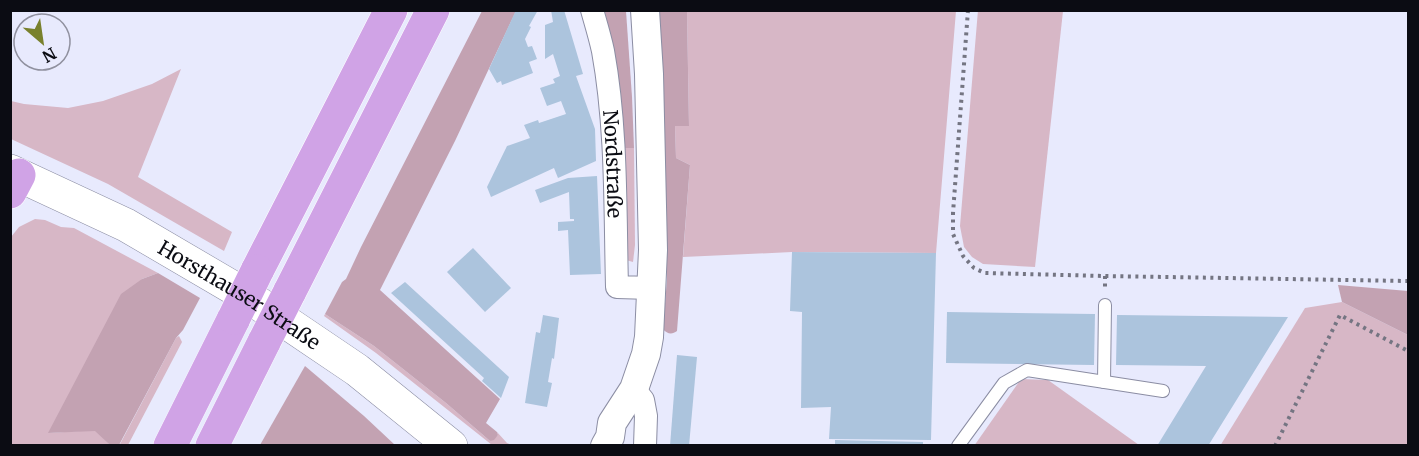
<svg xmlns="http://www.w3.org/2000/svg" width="1419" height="456" font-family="Merriweather,serif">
  <rect width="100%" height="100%" fill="#e8eafd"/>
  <g fill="#d7b7c6">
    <path d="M978 10 1063 11 1035 267 983 264 972 257 964 247 960 226Z"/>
    <path d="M687 11H956L936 253 792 252 683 257 690 165 676 158 675 125H689Z"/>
    <path d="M181 69 138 177 232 232 224 251 108 184 11 139V101L24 104 68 108 103 101 152 84Z"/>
    <path d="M617 148H634L635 245 633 262 626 260Z"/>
    <path d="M35 219 45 220 61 227 74 228 158 273 142 279 49 433 96 430 110 445 11 446V237L19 227Z"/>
    <path d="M1342 302 1408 335V445L1220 446 1305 308Z"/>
    <path d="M325 314 374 346 446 403 490 441 498 435 497 432 507 443 512 445H492L376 353 324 316Z"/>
    <path d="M179 336 182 342 128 445 119 446 176 338Z"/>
    <path d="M1021 379 1048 380 1139 445 974 446Z"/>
  </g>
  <g fill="#c3a2b2">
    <path d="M482 11H516L455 141 380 290 500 399 486 423 497 432 498 435 494 440 490 441 446 403 374 346 325 314 342 282 346 279 361 247Z"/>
    <path d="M600 11H626L632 97 634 148H617Z"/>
    <path d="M657 11H687L689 126H675L676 158 690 165 677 331C672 335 667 334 663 329L667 279 666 191 664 118Z"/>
    <path d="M158 273 200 298 183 330 176 338 119 445H110L95 431 48 433 121 294 142 279Z"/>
    <path d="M1338 285 1408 291V335L1342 302Z"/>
    <path d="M305 366 364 416 395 445H260Z"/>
  </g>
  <g fill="#acc4dd">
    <path d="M516 10H538L529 26 531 27 525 39 528 47 532 46 537 59 529 62 533 73 502 85 501 81 497 83 489 69Z"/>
    <path d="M551 10H564L583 74 576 76 595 129 596 161 558 178 554 168 491 197 487 187 507 146 530 138 524 125 538 120 539 123 566 114 561 101 547 106 540 88 555 83 553 79 560 76 553 54 545 59V25L553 22Z"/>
    <path d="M597 176 601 274 570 275 568 230 558 231V222L574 221V219H570L569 192 540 203 535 190 568 178Z"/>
    <path d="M473 248 511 288 485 312 447 272Z"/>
    <path d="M792 252 936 253 931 440 829 439 831 407 801 408 802 312 790 311Z"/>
    <path d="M405 282 509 377 501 398 482 381 484 378 391 293Z"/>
    <path d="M947 312 1095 314 1094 365 946 363Z"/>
    <path d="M543 315 559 318 554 359 552 358 548 382 552 383 547 407 525 403 536 332 540 333Z"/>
    <path d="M1117 315 1288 317 1208 446H1157L1206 366 1116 365Z"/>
    <path d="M677 355 697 357 689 446H670Z"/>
    <path d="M835 440 923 442V446H835Z"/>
  </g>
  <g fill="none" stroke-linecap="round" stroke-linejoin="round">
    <g stroke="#8b8da3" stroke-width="14">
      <g id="service">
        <path d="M1104 382 1105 305"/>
        <path d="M958 446 1004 383 1027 370 1163 391"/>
      </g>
    </g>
    <g stroke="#8b8da3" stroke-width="24">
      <g id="minor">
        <path id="s1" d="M592 10C596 24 600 37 603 51 617 128 615 209 617 287L651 288"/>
        <path d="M634 389 643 400 646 416 645 446"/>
      </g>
    </g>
    <g stroke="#8b8da3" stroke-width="30">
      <path id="tertiary" d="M605 446 610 437 612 423 634 389 646 354 649 337 653 250 649 74 645 10"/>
    </g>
    <g stroke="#8b8da3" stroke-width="34">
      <g id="secondary">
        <path id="s2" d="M10 171 126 225 249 297 357 370 451 446"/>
      </g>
    </g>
    <g stroke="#fff" stroke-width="34">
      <g id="motorway">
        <path d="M10 192 19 175"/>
        <path d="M257 271 391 10"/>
        <path d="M289 293 433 10"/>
        <path d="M170 446 234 318"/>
        <path d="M212 446 265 340"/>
      </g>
    </g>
    <g stroke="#747582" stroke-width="4" stroke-dasharray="3 4.5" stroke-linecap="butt">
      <path d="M968 10 953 213V234L963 256 974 268 985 273 1105 276 1408 281"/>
      <path d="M1105 276V291"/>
      <path d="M1275 446 1340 315 1408 351"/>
    </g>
    <use href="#service" stroke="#fff" stroke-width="12"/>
    <use href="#minor" stroke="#fff" stroke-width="22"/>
    <use href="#tertiary" stroke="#fff" stroke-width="28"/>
    <use href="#secondary" stroke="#fff" stroke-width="33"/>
    <use href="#motorway" stroke="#d0a3e6" stroke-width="33"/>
    <g stroke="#fff" stroke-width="34" stroke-linecap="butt">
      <g id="motorway-bridge">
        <path d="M234 318 257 271"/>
        <path d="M265 340 289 293"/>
      </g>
    </g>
    <use href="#motorway-bridge" stroke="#d0a3e6" stroke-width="33"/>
  </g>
  <g text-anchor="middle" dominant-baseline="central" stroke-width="5" stroke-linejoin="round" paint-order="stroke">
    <g font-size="20" fill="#0b0c13" stroke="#e8eafd">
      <text stroke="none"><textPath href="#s1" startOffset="156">Nordstraße</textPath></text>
      <text stroke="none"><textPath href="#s2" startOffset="261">Horsthauser Straße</textPath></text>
    </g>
  </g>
  <rect width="1419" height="456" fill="none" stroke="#0b0c13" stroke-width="24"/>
  <g transform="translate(42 42) rotate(151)"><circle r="28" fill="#e8eafd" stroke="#90919f" stroke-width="1.5"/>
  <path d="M0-4.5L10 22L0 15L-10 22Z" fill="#79812d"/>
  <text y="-9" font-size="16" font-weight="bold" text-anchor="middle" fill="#0b0c13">N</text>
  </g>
</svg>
